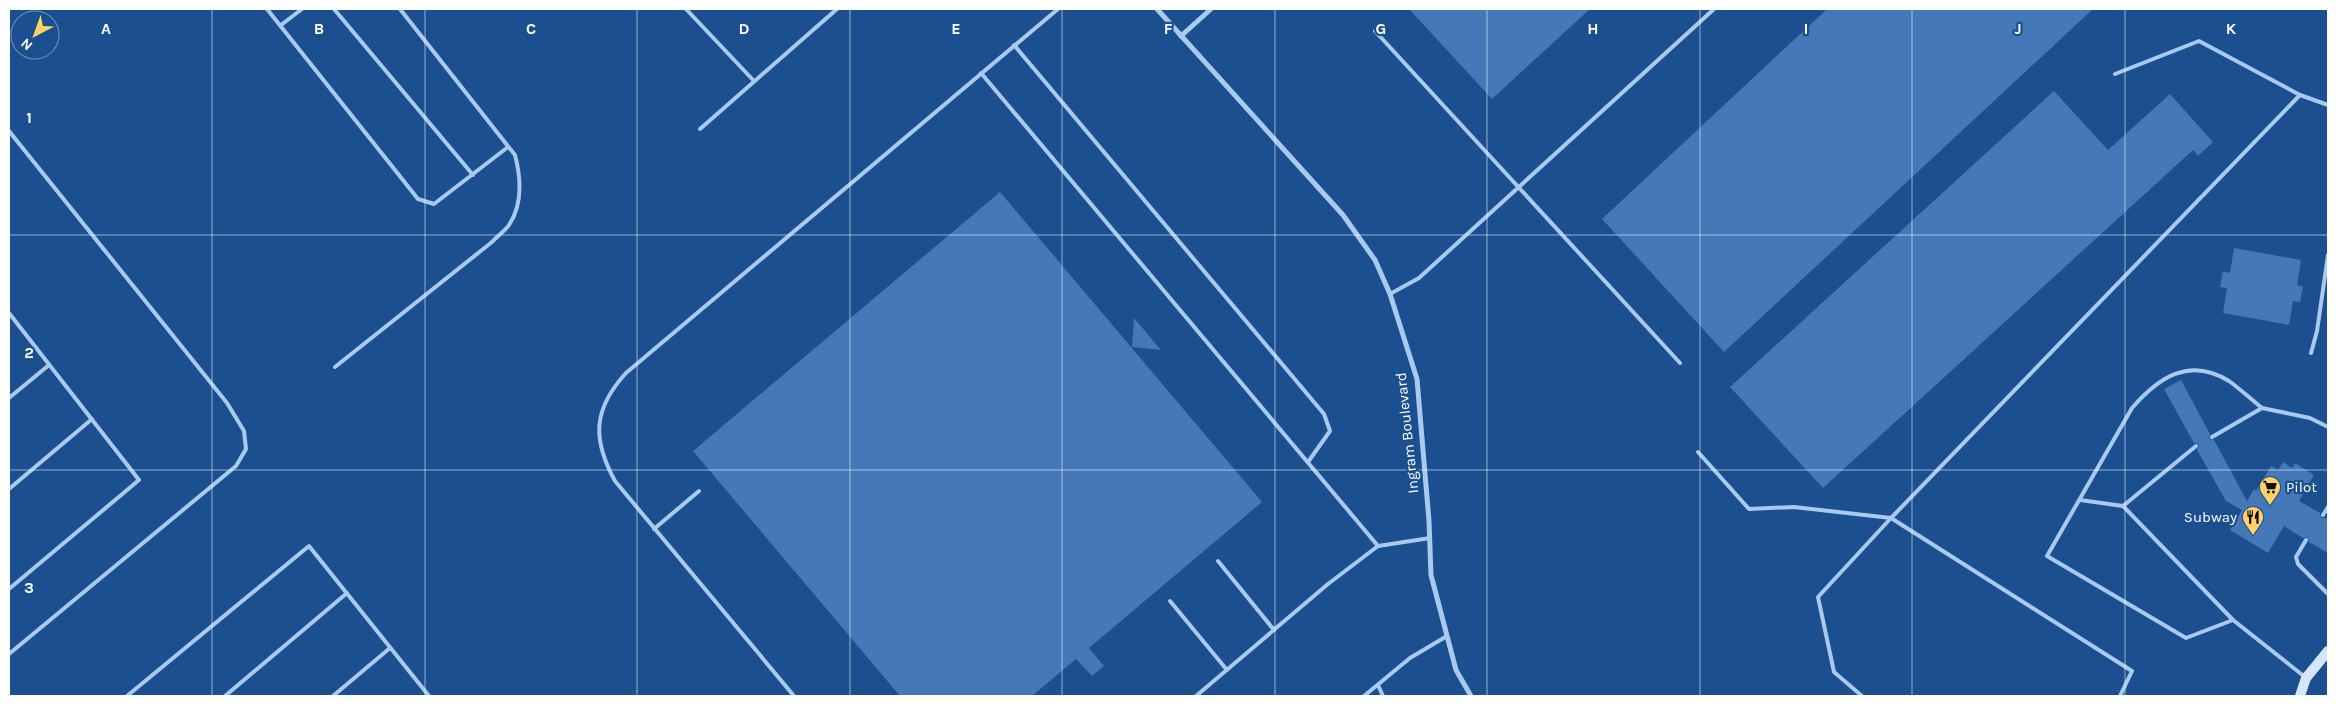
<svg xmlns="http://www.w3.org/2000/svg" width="2337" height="705" font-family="Karla,sans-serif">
  <rect width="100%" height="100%" fill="#1b4f8f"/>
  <g fill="#4478b7">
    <path d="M1409 9H1590L1492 99Z"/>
    <path d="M1827 9H2093L1724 352 1602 219Z"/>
    <path d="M2054 91 2108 150 2170 94 2213 142 2198 156 2193 150 1823 488 1730 387Z"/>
    <path d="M1000 192 1262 502 1089 648 1104 666 1092 676 1076 659 1032 696H900L693 451Z"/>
    <path d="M2234 248 2301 260 2297 285 2303 287 2300 302 2293 301 2289 325 2223 313 2227 288 2220 287 2223 271 2230 273Z"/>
    <path d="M1134 318 1161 350 1132 347Z"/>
    <path d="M2181 380 2210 434 2209 438 2214 440 2247 501 2254 489 2256 491 2271 466 2278 470 2283 462 2292 468 2295 463 2314 475 2299 501 2320 513 2321 518H2328V553L2309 542 2307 537 2303 538 2284 526 2268 553 2230 530 2242 510 2226 501 2197 450 2199 444 2194 443 2164 389Z"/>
  </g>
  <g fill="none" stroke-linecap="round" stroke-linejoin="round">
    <g stroke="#a9c9ee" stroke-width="4">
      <path d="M267 9 418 199 434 204 508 147"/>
      <path d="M334 9 473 175"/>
      <path d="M686 9 754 81"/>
      <path d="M281 25 302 9"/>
      <path d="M1375 31 1680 363"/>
      <path d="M1014 45 1324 414 1330 431 1308 462"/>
      <path d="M981 73 1378 546"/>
      <path d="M2115 74 2199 41 2300 95"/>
      <path d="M700 129 837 9"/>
      <path d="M9 131 227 403 244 431 246 449 236 466 9 654"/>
      <path d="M1390 294 1419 278 1714 9"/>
      <path d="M9 313 139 480 9 589"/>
      <path d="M2311 353 2317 331 2328 255"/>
      <path d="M335 367 492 242C497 236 505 231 509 225 523 204 521 178 515 155L400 9"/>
      <path d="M9 398 49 365"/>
      <path d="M2262 408C2251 399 2240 389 2229 381 2189 356 2158 378 2132 408L2047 556 2186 638 2233 620 2305 677"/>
      <path d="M2212 437 2262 408 2310 418 2328 427"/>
      <path d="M1698 452 1749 509 1794 507 1891 518 2132 671 2120 696"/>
      <path d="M9 489 92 419"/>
      <path d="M2080 500 2123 506 2196 446"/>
      <path d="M2123 506 2233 620"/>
      <path d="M2323 515 2328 507"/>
      <path d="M654 529 699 491"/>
      <path d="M2306 540 2296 557 2298 564 2328 594"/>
      <path d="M1218 561 1274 630"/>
      <path d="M1170 601 1227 670"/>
      <path d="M1378 685 1383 696"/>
      <path d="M127 696 309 546 429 696"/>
      <path d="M225 696 347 593"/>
      <path d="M333 696 390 648"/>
      <path d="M794 696 615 481C592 439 593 409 626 373L1058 9"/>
      <path d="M1196 696 1328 584 1378 546 1430 538"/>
      <path d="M1364 696 1410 658 1447 636"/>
      <path d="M1862 696 1834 672 1818 597 1891 518 2300 95 2328 105"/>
    </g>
    <g stroke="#a9c9ee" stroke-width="5">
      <path d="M1157 9 1343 215 1375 260 1390 294 1417 379 1429 521 1431 575 1456 670 1471 696"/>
      <path d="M1181 36 1211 9"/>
    </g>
    <path stroke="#d6e6fa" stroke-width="10" d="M2300 696 2306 678 2328 651"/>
  </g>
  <path fill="none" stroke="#fff" stroke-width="1" stroke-opacity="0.55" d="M212 9V696M425 9V696M637 9V696M850 9V696M1062 9V696M1275 9V696M1487 9V696M1700 9V696M1912 9V696M2125 9V696M9 235H2328M9 470H2328"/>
  <defs>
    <g id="supermarket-pin" transform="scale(1.125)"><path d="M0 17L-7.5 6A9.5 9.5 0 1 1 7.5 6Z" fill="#ffd166" stroke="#1b4f8f"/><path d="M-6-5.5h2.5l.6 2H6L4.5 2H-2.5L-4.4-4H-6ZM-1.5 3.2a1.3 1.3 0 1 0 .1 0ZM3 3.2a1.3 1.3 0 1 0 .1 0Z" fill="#111"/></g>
    <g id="restaurant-pin" transform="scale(1.125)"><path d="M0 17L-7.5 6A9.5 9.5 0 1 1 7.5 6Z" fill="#ffd166" stroke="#1b4f8f"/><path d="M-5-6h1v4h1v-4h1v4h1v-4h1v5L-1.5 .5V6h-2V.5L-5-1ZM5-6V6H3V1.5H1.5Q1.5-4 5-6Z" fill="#111"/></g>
  </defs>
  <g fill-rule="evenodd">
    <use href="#supermarket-pin" x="2270" y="487"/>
    <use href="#restaurant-pin" x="2253" y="517"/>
  </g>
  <g text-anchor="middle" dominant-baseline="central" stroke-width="4.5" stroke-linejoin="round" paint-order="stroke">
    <g font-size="15" fill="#fff" stroke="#1b4f8f">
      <text transform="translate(1407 433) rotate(-96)">Ingram Boulevard</text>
    </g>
    <g font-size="15" fill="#fff" stroke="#1b4f8f" text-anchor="start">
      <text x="2286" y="487">Pilot</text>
      <text x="2237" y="517" text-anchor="end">Subway</text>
    </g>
  </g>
  <g font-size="16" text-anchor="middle" font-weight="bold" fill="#fff" stroke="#1b4f8f" stroke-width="4.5" stroke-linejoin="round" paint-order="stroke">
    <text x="106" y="34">A</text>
    <text x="319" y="34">B</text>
    <text x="531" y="34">C</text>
    <text x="744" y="34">D</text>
    <text x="956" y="34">E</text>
    <text x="1168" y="34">F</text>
    <text x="1381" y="34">G</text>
    <text x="1593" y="34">H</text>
    <text x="1806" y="34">I</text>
    <text x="2018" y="34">J</text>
    <text x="2231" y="34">K</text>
    <text x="29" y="123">1</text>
    <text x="29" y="358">2</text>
    <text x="29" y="593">3</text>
  </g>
  <rect width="2337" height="705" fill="none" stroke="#ffffff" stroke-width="20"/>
  <g transform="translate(35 35) rotate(221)"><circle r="24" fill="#1b4f8f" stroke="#7695bc"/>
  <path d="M0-4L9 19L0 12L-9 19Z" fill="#ffd166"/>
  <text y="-8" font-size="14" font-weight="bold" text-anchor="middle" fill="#ffffff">N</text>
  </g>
</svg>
